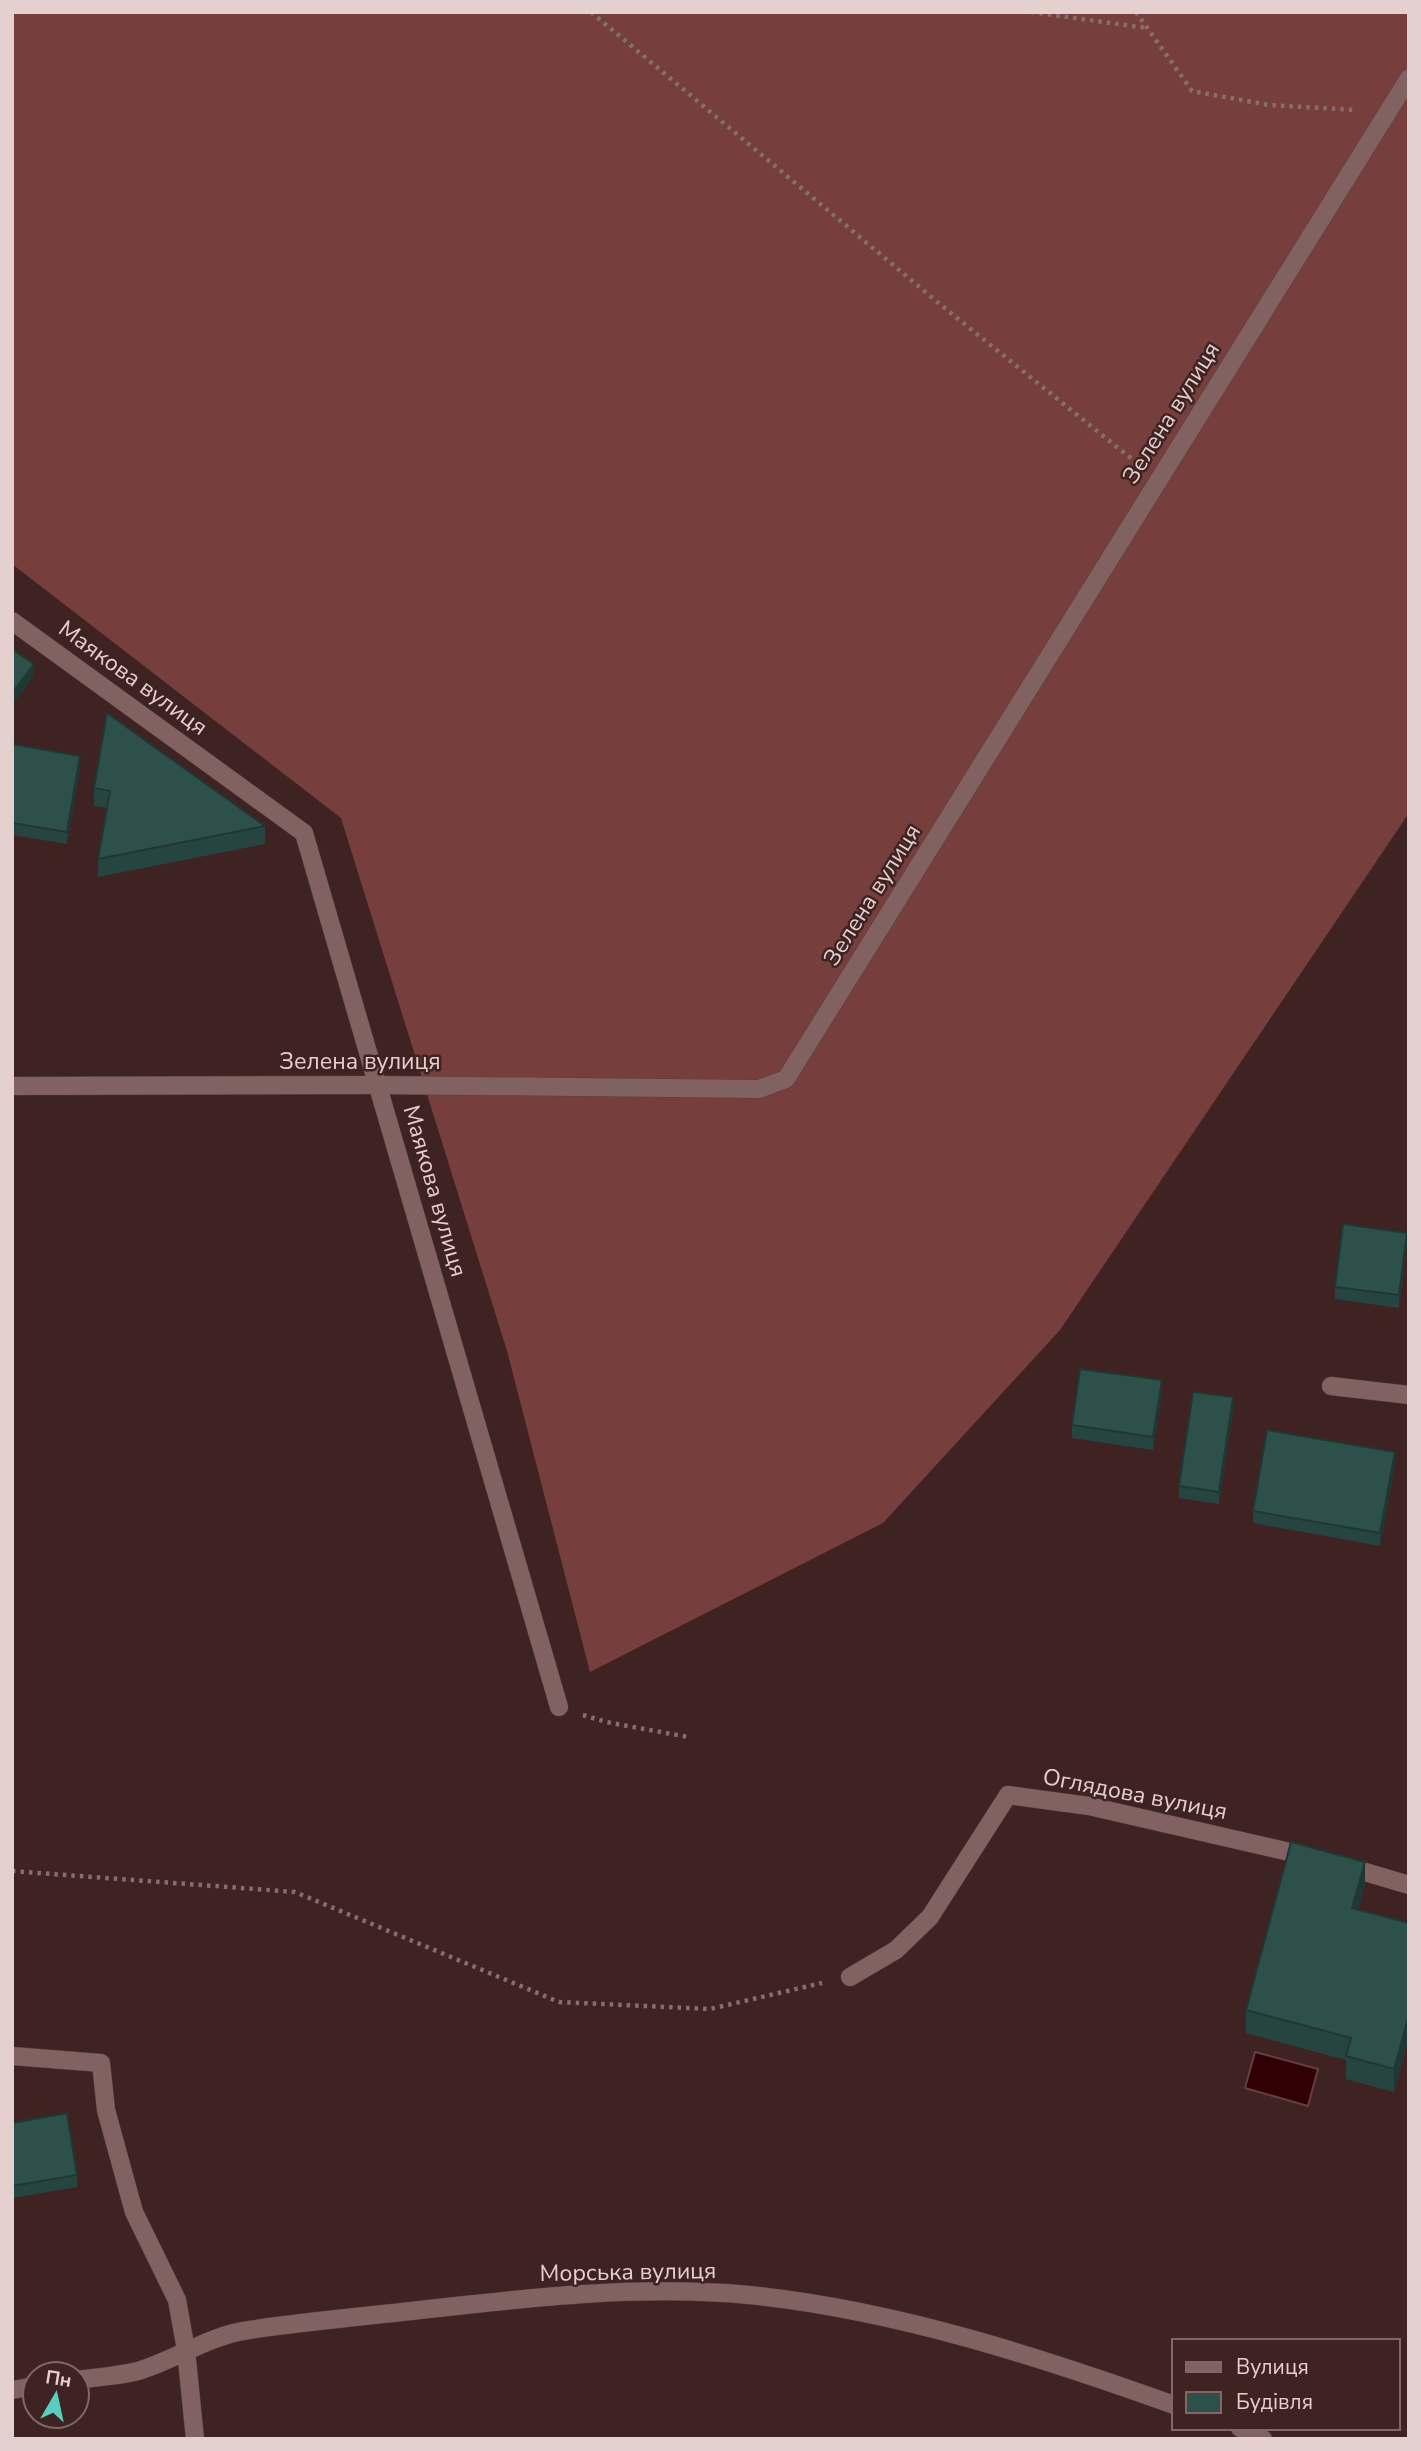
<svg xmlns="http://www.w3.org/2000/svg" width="1421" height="2451" font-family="'Nunito Sans',sans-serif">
  <rect width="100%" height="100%" fill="#3e2322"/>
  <path fill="#763e3c" d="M12 12H1409V813L1060 1330 883 1523 590 1672 507 1351 341 818 12 564Z"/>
  <path fill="#310004" stroke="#663e41" stroke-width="2" d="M1255 2052 1318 2069 1308 2106 1245 2088Z"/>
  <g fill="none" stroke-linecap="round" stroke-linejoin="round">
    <g stroke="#553e3e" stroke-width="19">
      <g id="street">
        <path d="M12 621 304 833 559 1707"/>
        <path d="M12 1086 378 1085 759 1089 786 1079 1409 78"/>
        <path d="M1331 1386 1409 1395"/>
        <path d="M1345 1866 1409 1885"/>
        <path d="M850 1977 896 1950 930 1917 1008 1795 1089 1806 1311 1857"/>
        <path d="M12 2056 101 2063 106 2110 134 2212 177 2300 186 2350 195 2439"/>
        <path d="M77 2380C97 2377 119 2376 138 2371 175 2360 210 2335 249 2330 309 2321 369 2316 429 2309 535 2297 642 2285 749 2295 895 2310 1037 2356 1174 2405"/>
        <path d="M12 2390 35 2386"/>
        <path d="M1240 2428 1263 2439"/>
      </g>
    </g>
    <g stroke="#856e6d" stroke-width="4.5" stroke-dasharray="3.5 5" stroke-linecap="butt">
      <path d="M591 12 941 305 1138 464"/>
      <path d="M1031 12 1147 28"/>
      <path d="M1136 12 1192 91 1269 105 1356 110"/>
      <path d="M583 1715 606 1722 688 1737"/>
      <path d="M12 1871 295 1892 559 2002 710 2009 822 1983"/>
    </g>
    <use href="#street" stroke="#816260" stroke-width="18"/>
  </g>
  <g fill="#274540">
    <path d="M12 744 80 768 67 844 12 835Z"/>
    <path d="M94 788 265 826V844L98 877V859L107 808 94 806Z"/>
    <path d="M1407 1245 1399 1308 1335 1299V1287Z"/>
    <path d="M1162 1393 1153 1450 1072 1438V1425Z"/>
    <path d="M1233 1410 1219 1504 1179 1498V1486Z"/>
    <path d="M1395 1465 1380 1546 1253 1523V1511Z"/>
    <path d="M1365 1885 1358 1909 1409 1923V2038L1394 2092 1346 2079V2060L1246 2033V2010Z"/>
    <path d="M12 2123 77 2175V2187L12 2198Z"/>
  </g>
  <g fill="#203834">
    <path d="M34 664V676L12 706V693Z"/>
    <path d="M80 756V768L67 844V832Z"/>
    <path d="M1407 1233V1245L1399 1308V1295Z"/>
    <path d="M1162 1380V1393L1153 1450V1437Z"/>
    <path d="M1233 1397V1410L1219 1504V1492Z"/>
    <path d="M1395 1452V1465L1380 1546V1533Z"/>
    <path d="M1365 1862V1885L1352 1931V1908Z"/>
    <path d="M1409 2015V2038L1394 2092V2069Z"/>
  </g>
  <g fill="#2d504b" stroke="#203834" stroke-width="2">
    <path d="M12 649 34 664 12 693Z"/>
    <path d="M107 713 265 826 98 859 110 791 94 788Z"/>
    <path d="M12 744 80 756 67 832 12 823Z"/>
    <path d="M1343 1224 1407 1233 1399 1295 1335 1287Z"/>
    <path d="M1080 1369 1162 1380 1153 1437 1072 1425Z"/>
    <path d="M1193 1392 1233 1397 1219 1492 1179 1486Z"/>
    <path d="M1267 1430 1395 1452 1380 1533 1253 1511Z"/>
    <path d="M1291 1842 1365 1862 1352 1908 1409 1923V2015L1394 2069 1346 2056 1351 2038 1246 2010Z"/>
    <path d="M67 2113 77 2175 12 2186V2123Z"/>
  </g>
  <g text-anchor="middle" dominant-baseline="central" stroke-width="5" stroke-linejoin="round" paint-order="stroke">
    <g font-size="23" fill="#e3d0cf" stroke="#3e2322">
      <text transform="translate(1171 413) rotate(-58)">Зелена вулиця</text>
      <text transform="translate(133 678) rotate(36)">Маякова вулиця</text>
      <text transform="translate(872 895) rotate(-58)">Зелена вулиця</text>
      <text x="360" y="1061">Зелена вулиця</text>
      <text transform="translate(435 1191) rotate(74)">Маякова вулиця</text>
      <text transform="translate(1135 1794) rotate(11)">Оглядова вулиця</text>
      <text transform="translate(628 2272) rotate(-1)">Морська вулиця</text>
    </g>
  </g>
  <rect width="1421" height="2451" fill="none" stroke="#e3d0cf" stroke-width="28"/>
  <rect x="1172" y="2339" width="228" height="91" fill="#3e2322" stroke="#806867" stroke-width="2"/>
  <rect x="1186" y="2362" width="35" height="10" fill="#816260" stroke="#806867" stroke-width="2"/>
  <text x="1236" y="2374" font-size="21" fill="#e3d0cf">Вулиця</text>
  <rect x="1186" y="2392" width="35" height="21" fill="#2d504b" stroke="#806867" stroke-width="2"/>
  <text x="1236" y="2409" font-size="21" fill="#e3d0cf">Будівля</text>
  <g transform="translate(56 2395) rotate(9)"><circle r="33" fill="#3e2322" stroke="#806867" stroke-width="2"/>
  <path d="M0-5L12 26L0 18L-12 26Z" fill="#58cec0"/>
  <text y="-10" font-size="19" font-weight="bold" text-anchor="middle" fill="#e3d0cf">Пн</text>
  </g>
</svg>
